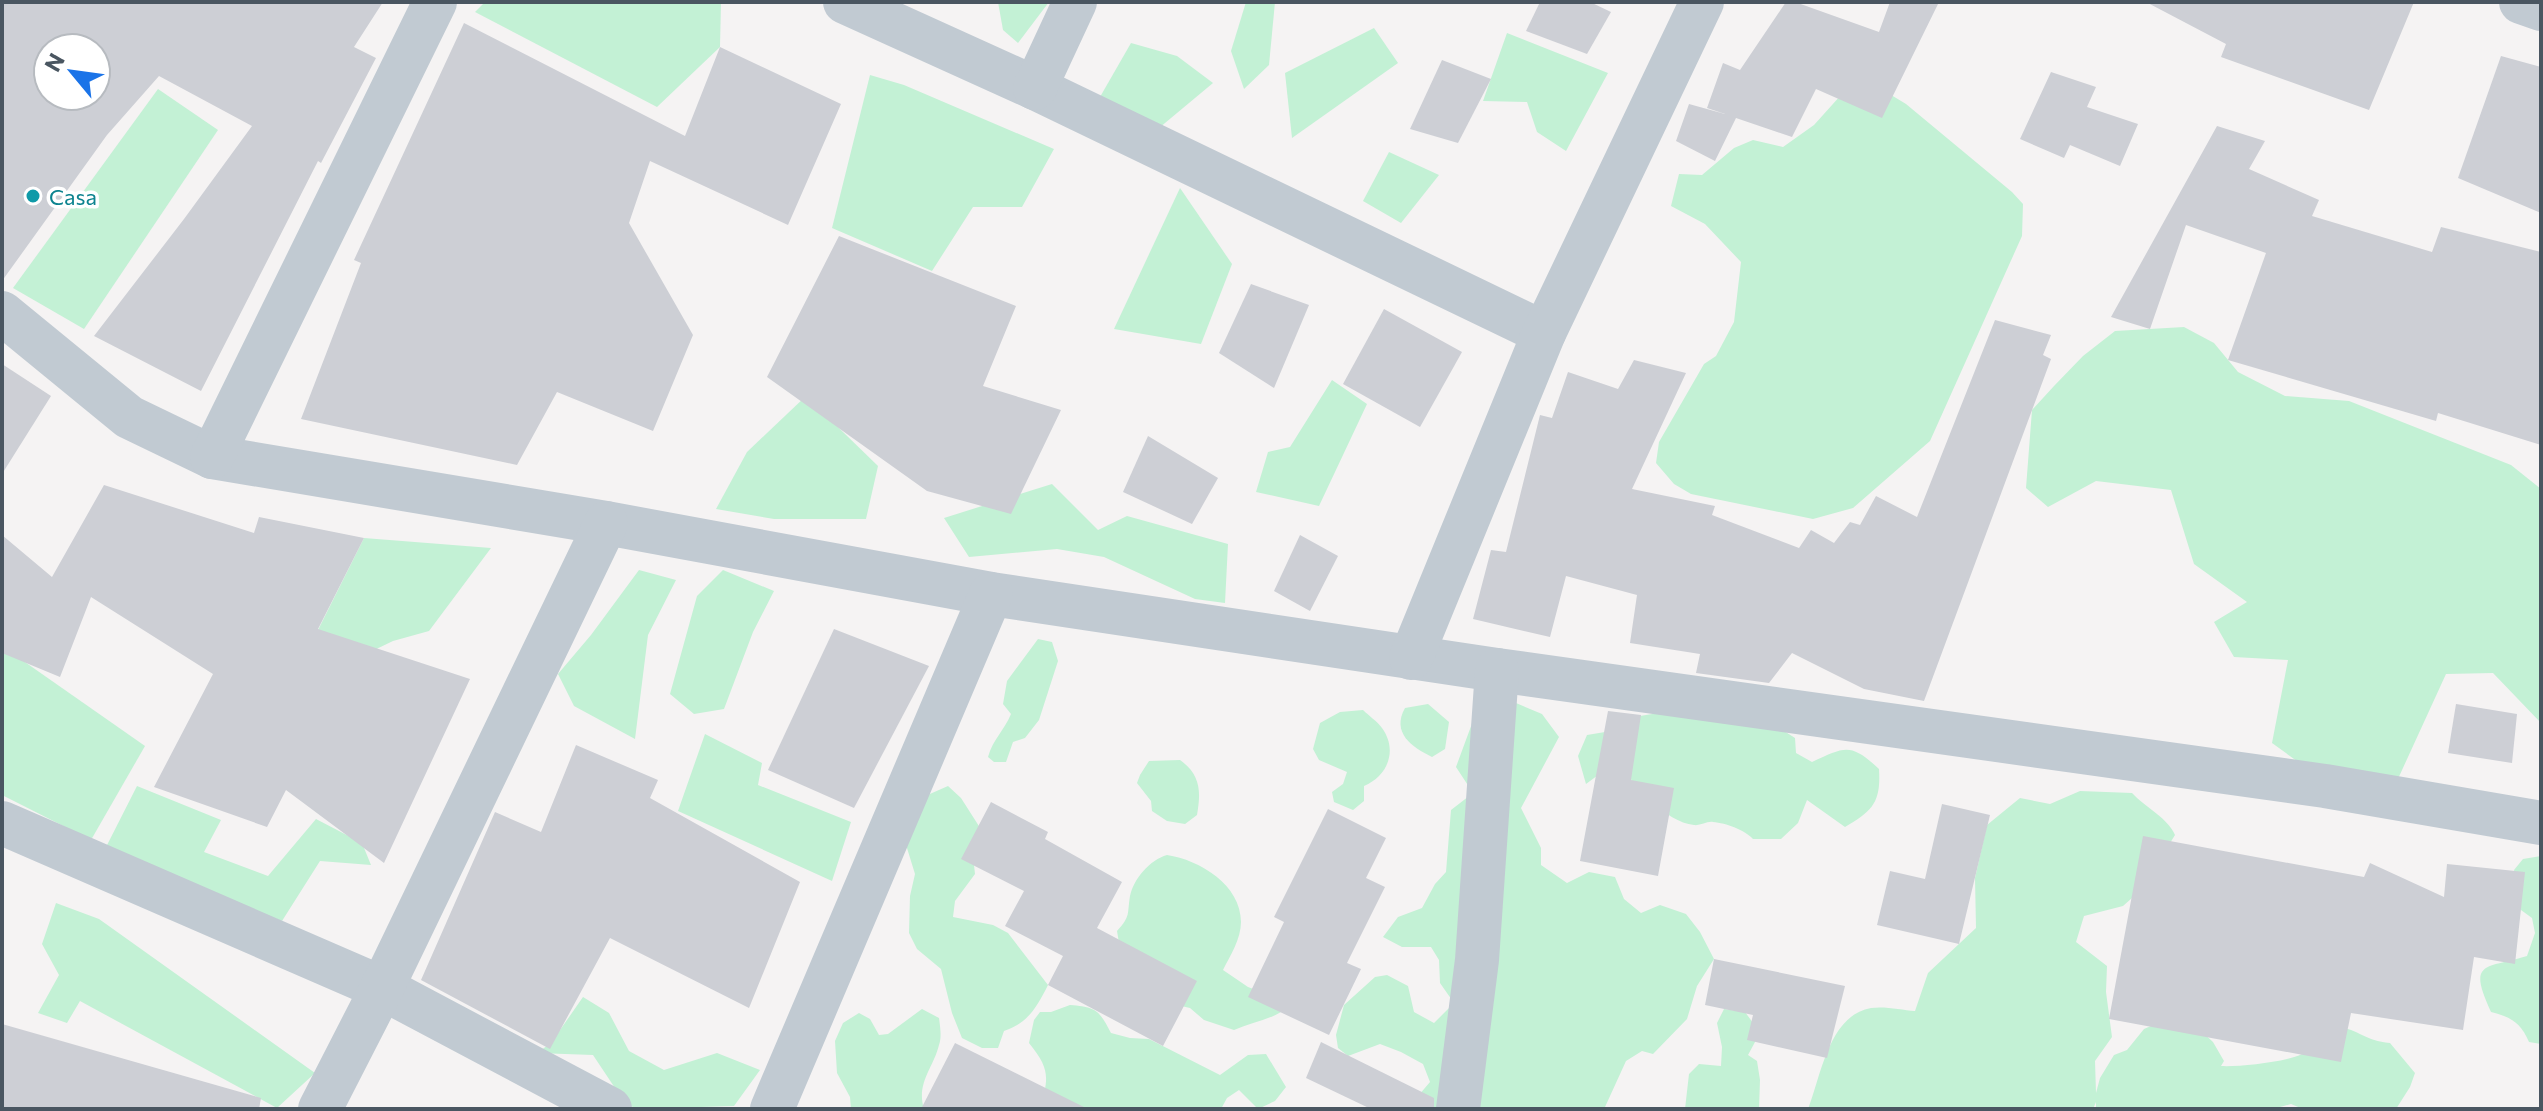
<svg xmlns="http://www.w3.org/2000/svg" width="2543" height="1111" font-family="Commissioner,sans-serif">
  <rect width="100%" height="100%" fill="#f5f3f3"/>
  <g fill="#c3f1d5">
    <path d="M485 2H721L720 47 657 107 475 12Z"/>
    <path d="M998 2H1049L1018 43 1003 30Z"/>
    <path d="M1246 2H1275L1269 65 1244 89 1231 51Z"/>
    <path d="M1374 28 1398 63 1292 138 1285 73Z"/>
    <path d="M1507 33 1608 73 1566 151 1537 132 1527 102 1483 101Z"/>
    <path d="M1131 43 1177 56 1213 83 1159 128 1100 97Z"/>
    <path d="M870 75 904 85 1054 149 1022 207H973L932 271 832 228Z"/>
    <path d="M1868 81 1906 104 2012 192 2023 204 2022 236 1930 441 1853 508 1813 519 1691 494 1674 484 1656 463 1659 442 1704 364 1716 356 1734 322 1741 262 1705 224 1671 206 1679 174 1702 175 1734 148 1753 140 1783 147 1814 125 1850 85Z"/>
    <path d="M158 89 218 130 84 329 13 288Z"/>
    <path d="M1389 152 1439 175 1401 223 1363 201Z"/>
    <path d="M1180 188 1232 264 1201 344 1114 329Z"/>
    <path d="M2184 327 2214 343 2238 372 2285 396 2349 401 2511 465 2541 489V723L2493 673 2446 674 2397 781 2312 772 2272 743 2288 660 2234 657 2214 622 2247 602 2194 564 2171 490 2096 481 2048 507 2026 488 2032 410 2054 386 2083 356 2115 331Z"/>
    <path d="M1332 380 1367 404 1319 506 1256 492 1268 452 1290 447Z"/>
    <path d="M806 396 878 466 866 519H774L716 509 747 452Z"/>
    <path d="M1052 484 1098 530 1127 516 1228 544 1225 603 1195 599 1104 557 1057 549 969 557 944 518Z"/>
    <path d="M364 538 491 548 429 631 393 641 287 692Z"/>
    <path d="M639 570 676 580 648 635 635 739 574 706 558 674 591 635Z"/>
    <path d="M723 570 774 591 753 632 724 709 694 714 670 694 697 596Z"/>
    <path d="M1038 639 1052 642 1058 661 1039 720 1025 738 1013 742 1006 762H994L988 757C993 739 1004 731 1011 714L1003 704 1007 681Z"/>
    <path d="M2 646 145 746 91 840 2 795Z"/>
    <path d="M1516 703 1542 714 1559 737 1521 808 1541 848V865L1567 883 1589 872 1615 877 1624 899 1641 913 1660 905 1686 914 1700 932 1714 959 1697 986 1687 1019 1653 1054 1642 1051 1626 1061 1605 1107 1595 1109H1407L1430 1082 1423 1064 1401 1052 1380 1044 1348 1056 1338 1048 1336 1035 1344 1005 1375 977 1387 975 1408 986 1414 1012 1434 1023 1454 1003 1440 983 1439 960 1431 947H1402L1383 937 1398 917 1422 908 1435 884 1446 872 1451 810 1473 793 1456 767 1477 710Z"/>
    <path d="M1428 704 1449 722 1445 749 1432 757C1412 747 1391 733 1405 708Z"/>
    <path d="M1363 710C1369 716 1377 721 1382 728 1398 750 1388 776 1364 786V801L1353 810 1334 802 1332 792 1343 784 1347 772 1319 760 1313 749 1320 723 1340 712Z"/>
    <path d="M1664 712 1781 729 1795 738 1796 753 1812 762C1846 746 1851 743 1879 769 1881 802 1873 811 1845 827L1807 800 1798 823 1781 839H1753C1745 830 1726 823 1713 822 1707 821 1700 826 1694 825 1665 822 1633 784 1617 761L1586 784 1578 756 1587 735 1605 732 1634 717Z"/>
    <path d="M705 734 762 763 758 785 851 822 832 881 678 811Z"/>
    <path d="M1180 760C1201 775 1201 792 1197 815L1185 824 1167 821 1152 811 1151 801 1137 783 1140 775 1149 761Z"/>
    <path d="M137 786 221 820 204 852 268 876 316 819 362 843 371 865 320 861 282 921 103 853Z"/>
    <path d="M948 786 961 798 984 834 974 865 975 874 955 901 953 917 993 925 1008 933 1048 985C1037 1007 1028 1023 1004 1031L998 1048H982L962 1038 952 1013 941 969 917 949 909 933 910 896 915 874 907 848 906 830 923 797Z"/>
    <path d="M2080 791 2132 793C2145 807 2169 819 2175 835L2141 890 2123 906 2084 916 2076 942 2107 966 2106 992 2112 1037 2095 1061 2096 1093 2100 1078 2114 1055 2127 1050 2144 1029 2160 1022 2200 1030 2213 1042 2224 1061 2221 1066C2239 1067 2286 1062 2302 1054 2314 1048 2325 1034 2336 1026 2360 1030 2365 1041 2390 1043L2415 1073 2410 1087 2396 1109H2303L2291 1104 2273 1109H2096V1102L2093 1109H1808C1821 1076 1829 1015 1871 1008 1885 1006 1902 1010 1915 1011L1928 973 1976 928 1975 878 1987 825 2020 798 2050 804Z"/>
    <path d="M1167 855C1200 860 1241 885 1241 922 1241 939 1230 956 1223 970L1248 987 1264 993 1281 1012C1266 1021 1250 1023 1234 1030L1204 1020 1190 1008 1168 1003 1120 949 1117 931C1131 916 1127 914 1130 896 1134 878 1150 860 1167 855Z"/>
    <path d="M2541 856V1044L2529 1042C2521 1023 2511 1017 2491 1012 2467 960 2485 969 2527 956L2535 933 2532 918 2521 910 2514 870 2523 859Z"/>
    <path d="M56 903 99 919 315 1073 277 1108 80 1001 67 1023 38 1013 59 975 42 944Z"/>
    <path d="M583 997 609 1013 629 1051 664 1070 717 1053 760 1070 734 1106 635 1109 621 1097 593 1055 537 1053 551 1043Z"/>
    <path d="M1070 1005C1096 1007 1099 1010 1111 1033L1130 1038 1149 1039 1220 1075 1248 1055 1266 1054 1286 1087 1275 1101 1258 1109 1239 1090 1227 1098 1221 1109H1040C1049 1077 1050 1069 1029 1043L1034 1020 1040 1012H1051Z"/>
    <path d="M922 1009 939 1018C940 1026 942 1037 939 1045 933 1069 916 1083 924 1109H851L850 1097 837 1073 835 1041 843 1023 859 1013 870 1019 879 1035 888 1034Z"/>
    <path d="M1724 1009 1745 1012 1756 1027 1755 1042 1748 1055 1757 1061 1760 1080 1759 1109H1685L1689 1074 1699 1064 1721 1066 1722 1047 1717 1023Z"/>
  </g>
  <g fill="#cdcfd5" fill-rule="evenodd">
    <path d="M2 2H383L354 47 376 58 321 163 318 161 201 391 94 336 184 219 252 126 159 76 107 135 2 281ZM48 48H96V96H48Z"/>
    <path d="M1540 2H1590L1611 12 1587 54 1526 31Z"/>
    <path d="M1786 2H1795L1879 32 1890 2H1939L1882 118 1816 89 1792 137 1736 118 1715 161 1676 141 1689 104 1725 114 1707 108 1723 63 1740 70Z"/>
    <path d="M2146 2H2414L2369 110 2221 57 2226 44Z"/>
    <path d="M464 23 685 136 720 47 841 104 788 225 650 161 629 223 693 335 653 431 557 392 517 465 301 419 361 263 354 260Z"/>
    <path d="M2501 56 2541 67V213L2458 178Z"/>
    <path d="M1442 60 1491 79 1458 143 1410 129Z"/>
    <path d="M2051 72 2096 87 2087 107 2138 124 2120 166 2070 145 2064 158 2020 139Z"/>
    <path d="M2217 126 2265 141 2249 169 2319 200 2312 216 2432 252 2441 227 2541 252V445L2438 413 2436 421 2228 360 2266 253 2186 225 2150 329 2111 317Z"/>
    <path d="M839 236 1016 306 983 386 1061 410 1011 514 927 491 767 377Z"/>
    <path d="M1251 284 1309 305 1274 388 1219 353Z"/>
    <path d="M1384 309 1462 352 1420 427 1343 384Z"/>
    <path d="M1995 320 2051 335 2043 355 2051 359 1924 701 1864 689 1792 653 1769 683 1696 673 1700 654 1630 643 1637 595 1566 576 1550 637 1473 619 1491 550 1506 552 1540 415 1552 418 1568 372 1618 389 1634 360 1686 373 1632 489 1715 506 1712 515 1799 548 1811 530 1834 543 1850 522 1860 525 1876 496 1917 517Z"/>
    <path d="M2 364 51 396 2 474Z"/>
    <path d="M1148 436 1218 478 1192 524 1123 492Z"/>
    <path d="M104 485 254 533 259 517 364 538 318 629 470 679 384 863 286 790 267 827 154 787 213 674 91 597 60 677 2 653V535L52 577Z"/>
    <path d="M1300 535 1338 556 1310 611 1274 591Z"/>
    <path d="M834 629 929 666 854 808 768 770Z"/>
    <path d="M2456 704 2517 714 2512 763 2448 753Z"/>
    <path d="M1608 711 1641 715 1631 780 1674 788 1658 876 1580 861Z"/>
    <path d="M576 745 658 780 650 798 800 882 749 1008 610 938 550 1049 421 980 495 812 541 832Z"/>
    <path d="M991 802 1048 832 1045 839 1122 882 1097 928 1197 981 1163 1046 1048 985 1063 956 1005 926 1024 891 961 859Z"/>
    <path d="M1942 804 1990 815 1959 944 1877 925 1890 871 1925 879Z"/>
    <path d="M1328 809 1386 838 1366 878 1385 887 1347 963 1361 969 1329 1035 1248 997 1284 922 1274 917Z"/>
    <path d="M2143 836 2364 877 2370 863 2444 897 2447 864 2525 872 2515 964 2474 957 2463 1030 2351 1013 2341 1062 2109 1019Z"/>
    <path d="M1714 959 1845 986 1827 1058 1747 1040 1753 1015 1705 1005Z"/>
    <path d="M2 1024 261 1098 259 1109H2Z"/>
    <path d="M1321 1042 1434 1098V1109H1371L1306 1078Z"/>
    <path d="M955 1043 1088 1109H921Z"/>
  </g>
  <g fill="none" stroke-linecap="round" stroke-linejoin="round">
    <g stroke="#c1cad2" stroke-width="44">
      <path d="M845 2 1035 88 1544 333"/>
      <path d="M2521 2 2541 9"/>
      <path d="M1035 88 1075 2"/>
      <path d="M2 313 129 417 212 457 606 523 991 594 1497 670 2325 786 2541 823"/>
      <path d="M212 457 435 2"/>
      <path d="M1411 658 1544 333 1702 2"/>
      <path d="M2 823 382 988 610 1109"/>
      <path d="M320 1109 382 988 606 523"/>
      <path d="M772 1109 991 594"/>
      <path d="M1458 1109 1477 960 1497 670"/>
    </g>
  </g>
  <circle fill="#0f9aa8" stroke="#fff" stroke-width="3" cx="33" cy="196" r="8"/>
  <g text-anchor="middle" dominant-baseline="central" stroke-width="7" stroke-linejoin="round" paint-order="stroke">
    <g font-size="22" fill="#0d838f" stroke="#fff" text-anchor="start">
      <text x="49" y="196">Casa</text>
    </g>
  </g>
  <rect width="2543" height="1111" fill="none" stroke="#4a5661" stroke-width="8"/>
  <g transform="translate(72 72) rotate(299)"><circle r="38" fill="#ffffff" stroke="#b7bbc0" stroke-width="2"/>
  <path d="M0-6L14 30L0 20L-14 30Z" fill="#1a73e8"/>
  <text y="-12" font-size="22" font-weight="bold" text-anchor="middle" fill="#4a5661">N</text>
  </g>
</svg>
